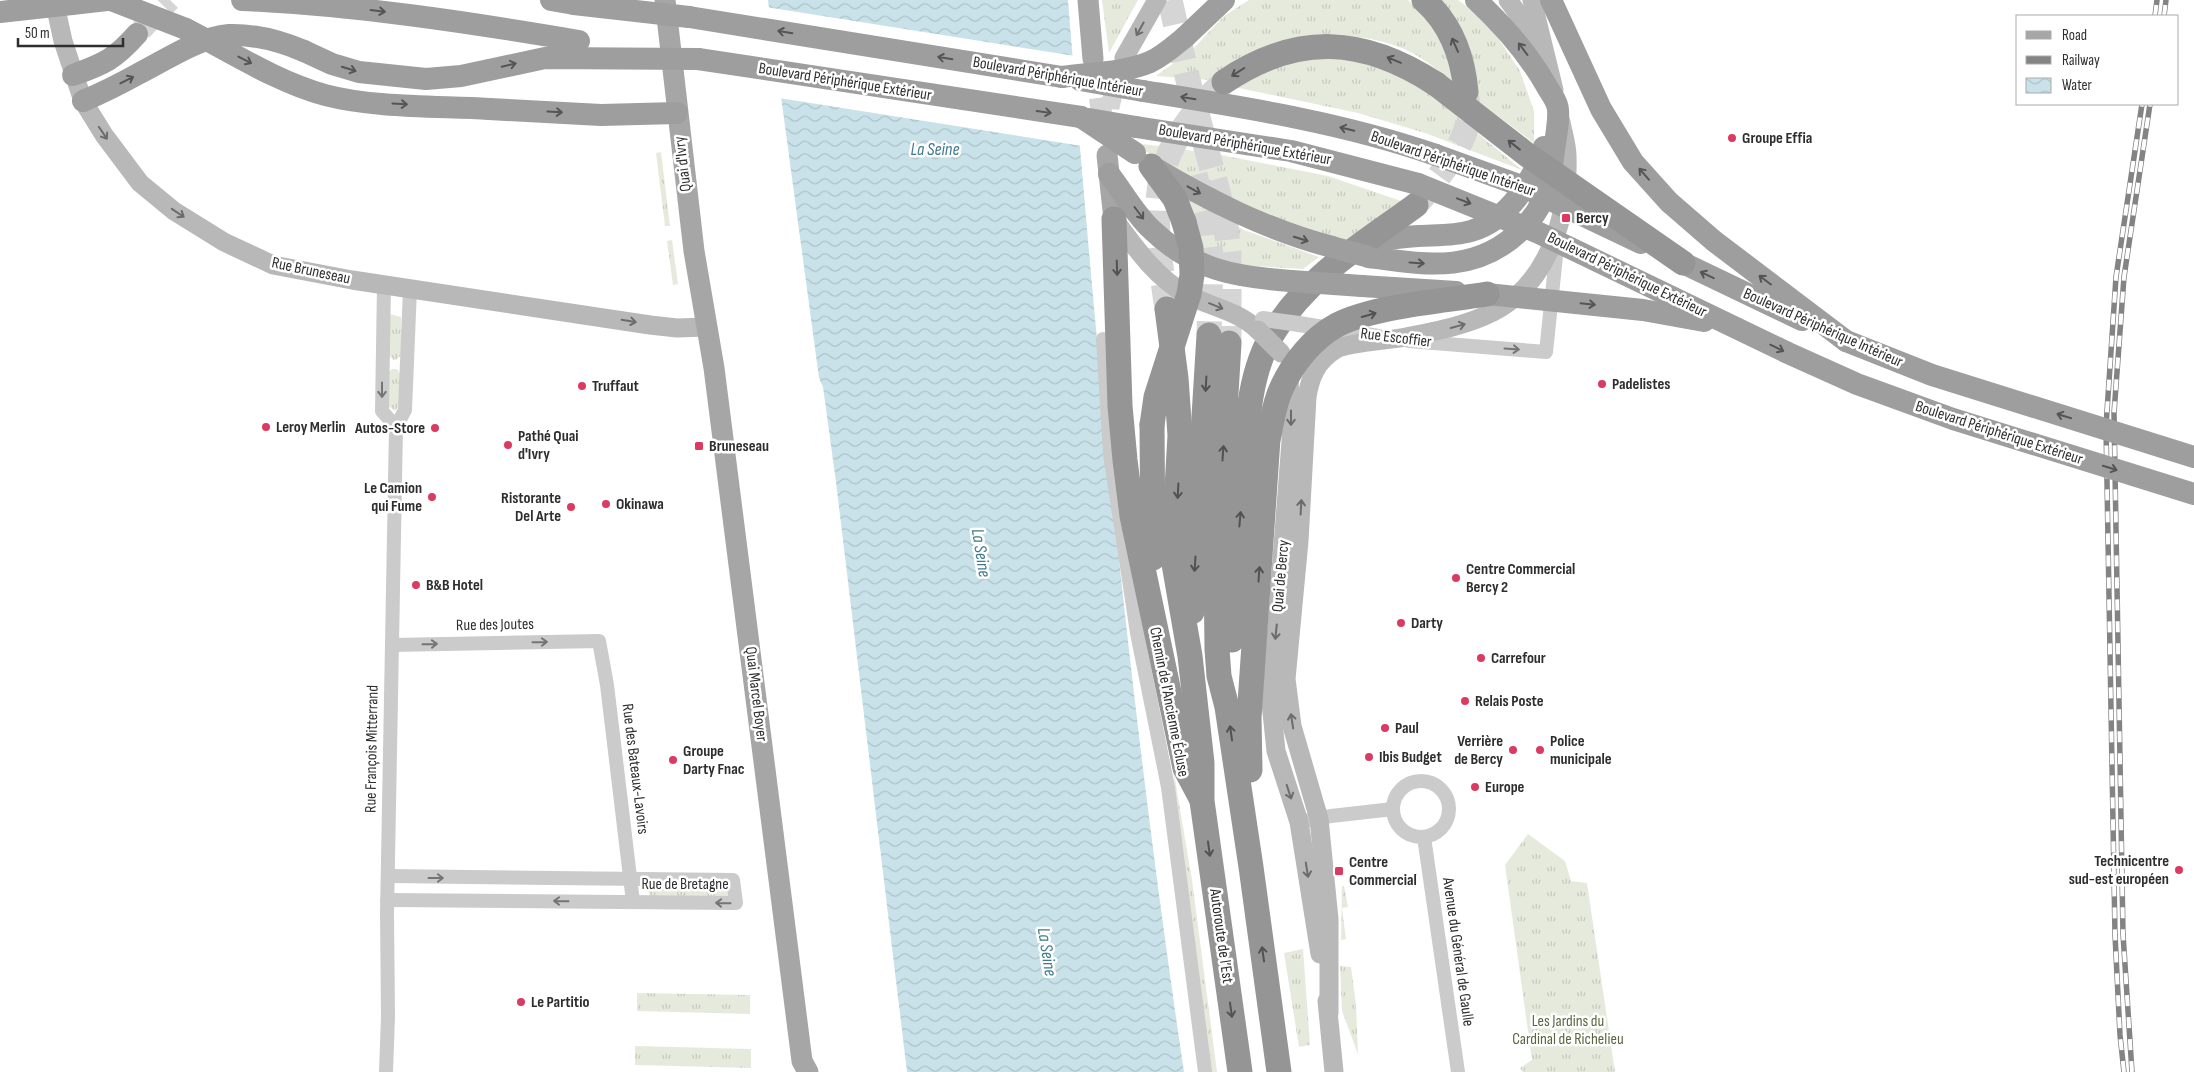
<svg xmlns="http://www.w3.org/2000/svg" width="2194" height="1072" font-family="'Sofia Sans Condensed',sans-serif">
  <defs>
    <pattern id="grass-tufts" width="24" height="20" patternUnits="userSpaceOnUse" patternTransform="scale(1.25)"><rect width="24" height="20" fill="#e6eadc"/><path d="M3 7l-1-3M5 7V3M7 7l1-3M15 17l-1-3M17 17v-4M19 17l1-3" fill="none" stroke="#c6c9bd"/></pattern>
    <pattern id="water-waves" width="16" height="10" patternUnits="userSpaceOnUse" patternTransform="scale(1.25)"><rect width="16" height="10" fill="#c9e2e9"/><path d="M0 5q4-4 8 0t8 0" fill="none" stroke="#adc2c8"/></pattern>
  </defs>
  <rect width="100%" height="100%" fill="#fff"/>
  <g fill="url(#grass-tufts)">
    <path d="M1102 0H1138L1109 53Z"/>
    <path d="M1249 0H1408C1440 30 1446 43 1457 85 1441 73 1423 57 1404 49 1341 23 1260 35 1210 80L1156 76 1193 49 1224 16Z"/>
    <path d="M1440 0H1458L1466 6 1494 32 1520 71 1534 111V143L1479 102 1472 57Z"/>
    <path d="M1314 58 1353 60 1392 70 1422 87 1522 170 1425 133 1358 113 1234 87 1279 66Z"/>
    <path d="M1143 144 1216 154 1328 176 1404 202 1346 243 1321 239 1191 179 1142 149Z"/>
    <path d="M661 152 670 226H665L656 153Z"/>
    <path d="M1188 197 1244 230 1319 257 1303 269 1240 265 1203 256 1200 231Z"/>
    <path d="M672 240 678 284 673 285 667 241Z"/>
    <path d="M390 314 401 317V355L396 360H393L388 354Z"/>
    <path d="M392 369H397L400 374V405L395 411 388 406 389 372Z"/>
    <path d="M1173 768 1192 880 1217 1072H1210L1185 888Z"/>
    <path d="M1528 834 1565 861 1571 881 1587 883 1615 1072H1523L1520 1068 1532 1060 1505 865Z"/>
    <path d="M650 884 727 887 728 896 726 898 650 897 647 887Z"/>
    <path d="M1342 886H1344L1348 907 1342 908 1346 939 1341 940Z"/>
    <path d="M1303 949 1310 1045 1299 1047 1284 953Z"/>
    <path d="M1340 966 1351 967 1356 1005 1358 1054 1342 1011Z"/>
    <path d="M637 993 750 995V1014L637 1011Z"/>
    <path d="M635 1046 751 1049V1068L635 1065Z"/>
  </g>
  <path fill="url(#water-waves)" d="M768 0H1068C1096 358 1131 716 1184 1072H907L836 482 823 387 819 378Z"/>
  <path fill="#fff" d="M766 7 1075 56 1082 146 779 98Z"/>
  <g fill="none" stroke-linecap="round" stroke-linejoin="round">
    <path stroke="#d5d5d5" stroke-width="19" stroke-dasharray="19 9" stroke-linecap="butt" d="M1108 137 1110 107 1118 73"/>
    <path stroke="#d5d5d5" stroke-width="21" stroke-dasharray="21 11" stroke-linecap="butt" d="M1095 66 1105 137"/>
    <path stroke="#d5d5d5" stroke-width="22" stroke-dasharray="22 11" stroke-linecap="butt" d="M141 30 170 0"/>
    <g stroke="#d5d5d5" stroke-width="25" stroke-dasharray="25 12" stroke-linecap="butt">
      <path d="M1170 0 1188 80 1225 218 1229 254V343"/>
      <path d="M1195 175 1207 221 1211 256 1209 335"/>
      <path d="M1416 205C1433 185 1466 145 1468 119 1469 111 1467 101 1466 92"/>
      <path d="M1167 309C1152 208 1144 156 1224 82"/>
    </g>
    <g stroke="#cbcbcb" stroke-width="14">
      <path d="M384 285 382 411 396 427"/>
      <path d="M1103 339 1110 454 1137 633 1168 787 1205 1072"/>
      <path d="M1409 341 1546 352 1558 237"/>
      <path d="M392 645 599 641 607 685 633 902"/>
      <circle cx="1421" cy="809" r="28"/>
      <path d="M1299 822 1331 816 1393 809"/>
      <path d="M1424 837 1458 1072"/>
      <path d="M387 900 736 903 733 880 388 876"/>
      <path d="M386 1072 388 1017 387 914 396 427 405 410 410 289"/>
    </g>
    <path stroke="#cbcbcb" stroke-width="16" d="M1299 324 1378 337"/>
    <g stroke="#b8b8b8" stroke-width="19">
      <path d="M54 0 63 41 83 101 104 135 140 183 174 211 224 242 273 265 352 280 650 325 677 328 707 327"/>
      <path d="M1508 0 1539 42"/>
      <path d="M1532 0 1554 90"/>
      <path d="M1124 58 1157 0"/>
      <path d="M1114 219C1134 246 1156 278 1186 294 1210 307 1237 310 1258 330"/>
      <path d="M1289 373 1291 441 1271 703 1276 751 1299 822 1320 954"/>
      <path d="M1327 1001 1334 1072"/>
      <path d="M1329 1013V919L1319 819 1292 726 1286 679 1299 541 1307 397C1310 377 1317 361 1335 350 1344 343 1391 340 1406 337 1436 331 1465 326 1493 312 1549 283 1569 215 1567 156 1567 145 1563 133 1561 122"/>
    </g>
    <g stroke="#a6a6a6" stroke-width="21">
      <path d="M665 0 694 251 714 368 802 1061 808 1072"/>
      <path d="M1088 0 1093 59"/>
      <path d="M1107 155 1114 219"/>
    </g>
    <g stroke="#9e9e9e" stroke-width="22">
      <path d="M111 0 186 29"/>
      <path d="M242 0C355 5 467 22 579 41"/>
      <path d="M551 0 574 4"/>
      <path d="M1551 0 1601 109 1633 162 1669 202 1714 241 1846 341"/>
      <path d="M72 4 107 0"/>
      <path d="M689 17 1062 77"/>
      <path d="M1185 37 1224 0"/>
      <path d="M698 59 1081 117"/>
      <path d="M73 75C104 64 115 59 137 34"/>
      <path d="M1143 91C1242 107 1341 122 1436 155"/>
      <path d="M83 101C102 93 120 84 138 74 166 60 197 38 229 35 255 34 280 41 304 51"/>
      <path d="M489 109 601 115 677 113"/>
      <path d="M1136 127 1291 151 1418 184"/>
      <path d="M1151 166C1208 200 1267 230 1332 247"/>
      <path d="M1109 174C1123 192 1135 214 1151 229 1193 270 1235 277 1291 281"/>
      <path d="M1365 242C1383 240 1400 237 1418 236 1436 235 1454 236 1471 231 1509 220 1532 181 1544 147"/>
      <path d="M1369 257C1427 265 1477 274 1522 229 1543 209 1551 185 1553 158 1554 145 1561 116 1557 105 1555 98 1549 91 1546 85 1527 52 1504 26 1476 0"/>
      <path d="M1683 263 1802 320"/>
      <path d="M1362 286 1456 292"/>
    </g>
    <g stroke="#959595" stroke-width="25">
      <path d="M1424 0C1451 24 1463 57 1466 92"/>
      <path d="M1224 82C1298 32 1364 37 1436 84"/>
      <path d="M1151 166 1175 199 1184 222"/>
      <path d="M1114 219 1120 406 1125 460 1132 516 1185 768 1201 798"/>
      <path d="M1167 309 1176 378 1180 435 1173 558 1190 656 1202 763V801L1240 1072"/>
      <path d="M1229 343 1216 564 1217 649 1219 676 1227 707 1251 867 1279 1072"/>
      <path d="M1152 425 1153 558"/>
      <path d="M1192 612 1209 335"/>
      <path d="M1232 640C1234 590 1239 541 1243 492 1247 439 1245 376 1275 330 1309 275 1366 242 1416 205"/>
      <path d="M1250 770 1249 718 1268 439"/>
    </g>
    <g stroke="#838383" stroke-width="5.5">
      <g id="rail">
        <path d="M2155 16 2157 0"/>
        <path d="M2164 16 2166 0"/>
        <path d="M2124 1072 2120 1035 2115 935 2106 426 2116 277 2142 104"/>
        <path d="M2132 1072 2123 934 2114 413 2124 277 2150 104"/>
      </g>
    </g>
    <use href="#rail" stroke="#fff" stroke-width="4" stroke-dasharray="11" stroke-linecap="butt"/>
    <path stroke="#cbcbcb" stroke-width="16" d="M1263 319 1299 324"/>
    <path stroke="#b8b8b8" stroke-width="19" d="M1258 330 1281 353"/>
    <g stroke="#9e9e9e" stroke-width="22">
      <path d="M574 4 689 17"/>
      <path d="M0 12 72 4"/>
      <path d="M186 29C231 52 277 82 325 95 374 108 438 106 489 109"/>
      <path d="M304 51 332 64 359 72 426 79 461 76 545 58 698 59"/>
      <path d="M1062 77C1090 73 1124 73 1150 62 1163 56 1174 46 1185 37"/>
      <path d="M1080 80 1143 91"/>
      <path d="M1081 117 1135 153"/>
      <path d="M1089 119 1136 127"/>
      <path d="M1436 155 1519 185 1641 243"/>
      <path d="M1418 184 1539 233 1788 353 1857 384 1953 419 2194 494"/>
      <path d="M1332 247 1369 257"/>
      <path d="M1291 281 1362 286"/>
      <path d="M1487 294 1643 310 1704 321"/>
      <path d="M1846 341 1932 375 2194 457"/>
    </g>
    <g stroke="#959595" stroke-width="25">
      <path d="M1436 84 1526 154 1683 263"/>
      <path d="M1152 425 1156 397 1189 294 1192 275 1191 248 1184 222"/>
      <path d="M1268 439C1272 422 1274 403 1282 387 1293 363 1313 338 1337 325 1374 306 1445 301 1487 294"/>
    </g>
  </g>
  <defs><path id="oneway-shaft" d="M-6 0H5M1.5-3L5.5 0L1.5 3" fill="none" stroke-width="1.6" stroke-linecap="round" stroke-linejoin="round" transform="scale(1.25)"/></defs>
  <g stroke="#555">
    <use href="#oneway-shaft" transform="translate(378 11) rotate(7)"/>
    <use href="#oneway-shaft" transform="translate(785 32) rotate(-171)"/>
    <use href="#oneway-shaft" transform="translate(1523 49) rotate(-127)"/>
    <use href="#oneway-shaft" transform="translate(945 58) rotate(-171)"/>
    <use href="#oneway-shaft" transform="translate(245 60) rotate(27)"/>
    <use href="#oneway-shaft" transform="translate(509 65) rotate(-14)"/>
    <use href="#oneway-shaft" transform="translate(349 69) rotate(17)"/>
    <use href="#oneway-shaft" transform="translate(127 80) rotate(-27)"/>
    <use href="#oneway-shaft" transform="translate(1188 98) rotate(-171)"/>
    <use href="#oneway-shaft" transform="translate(400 104) rotate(3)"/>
    <use href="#oneway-shaft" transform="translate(555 112) rotate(3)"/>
    <use href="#oneway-shaft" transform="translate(1044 112) rotate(8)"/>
    <use href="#oneway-shaft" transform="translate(1347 129) rotate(-166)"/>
    <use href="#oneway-shaft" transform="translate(1644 174) rotate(-131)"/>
    <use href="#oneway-shaft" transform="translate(1194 190) rotate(29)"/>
    <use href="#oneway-shaft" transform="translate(1464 201) rotate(21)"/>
    <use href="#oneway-shaft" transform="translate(1139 213) rotate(53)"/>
    <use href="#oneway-shaft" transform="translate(1301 239) rotate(17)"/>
    <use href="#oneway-shaft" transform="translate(1417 263) rotate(4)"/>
    <use href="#oneway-shaft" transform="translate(1707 275) rotate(-155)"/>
    <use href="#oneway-shaft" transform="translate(1765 280) rotate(-143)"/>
    <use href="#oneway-shaft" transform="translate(1588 304) rotate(6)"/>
    <use href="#oneway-shaft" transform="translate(1777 348) rotate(26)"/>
    <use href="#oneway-shaft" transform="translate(2064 416) rotate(-163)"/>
    <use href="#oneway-shaft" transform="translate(2110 468) rotate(17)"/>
  </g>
  <g stroke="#6c6c6c">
    <use href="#oneway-shaft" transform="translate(1140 29) rotate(119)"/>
    <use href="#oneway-shaft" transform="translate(103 133) rotate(56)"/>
    <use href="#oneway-shaft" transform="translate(178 213) rotate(34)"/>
    <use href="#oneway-shaft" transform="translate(1216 306) rotate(22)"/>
    <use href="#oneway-shaft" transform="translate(629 321) rotate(9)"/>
    <use href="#oneway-shaft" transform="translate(1458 326) rotate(-15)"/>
    <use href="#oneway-shaft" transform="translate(1291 418) rotate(90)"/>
    <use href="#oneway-shaft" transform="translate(1301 507) rotate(-87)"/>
    <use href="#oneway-shaft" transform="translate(1276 632) rotate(96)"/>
    <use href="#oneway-shaft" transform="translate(1292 721) rotate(-99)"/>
    <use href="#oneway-shaft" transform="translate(1289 792) rotate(72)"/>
    <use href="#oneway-shaft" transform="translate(1307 870) rotate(81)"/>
  </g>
  <g stroke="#525252">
    <use href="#oneway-shaft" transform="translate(1455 45) rotate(-114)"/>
    <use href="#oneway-shaft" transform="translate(1394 60) rotate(-158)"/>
    <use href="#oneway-shaft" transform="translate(1238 72) rotate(148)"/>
    <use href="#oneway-shaft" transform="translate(1514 145) rotate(-142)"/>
    <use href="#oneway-shaft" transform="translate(1117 268) rotate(88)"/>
    <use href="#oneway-shaft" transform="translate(1369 315) rotate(-16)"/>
    <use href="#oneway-shaft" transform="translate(1206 384) rotate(93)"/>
    <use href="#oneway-shaft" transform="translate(1223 453) rotate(-86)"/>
    <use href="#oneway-shaft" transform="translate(1178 491) rotate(93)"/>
    <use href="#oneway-shaft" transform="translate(1240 519) rotate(-85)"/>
    <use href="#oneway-shaft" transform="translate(1195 564) rotate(94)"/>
    <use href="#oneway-shaft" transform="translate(1259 574) rotate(-86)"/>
    <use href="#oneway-shaft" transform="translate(1231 733) rotate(-98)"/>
    <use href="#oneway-shaft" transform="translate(1209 849) rotate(82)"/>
    <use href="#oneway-shaft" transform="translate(1263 954) rotate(-98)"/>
    <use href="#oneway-shaft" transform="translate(1231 1010) rotate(82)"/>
  </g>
  <g stroke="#757575">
    <use href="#oneway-shaft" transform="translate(1512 349) rotate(4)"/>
    <use href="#oneway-shaft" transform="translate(382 390) rotate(90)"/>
    <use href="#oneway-shaft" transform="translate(540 642) rotate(-1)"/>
    <use href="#oneway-shaft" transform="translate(430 644) rotate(-1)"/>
    <use href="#oneway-shaft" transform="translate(436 878)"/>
    <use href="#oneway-shaft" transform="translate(561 901) rotate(-179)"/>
    <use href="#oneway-shaft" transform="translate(723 903) rotate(-179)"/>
  </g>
  <g fill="#db3a62" stroke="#fff" stroke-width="2">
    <circle cx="1732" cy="138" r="5"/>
    <rect x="1561" y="213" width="10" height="10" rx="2.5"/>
    <circle cx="1602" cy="384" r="5"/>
    <circle cx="582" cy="386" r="5"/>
    <circle cx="266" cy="427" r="5"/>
    <circle cx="435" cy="428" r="5"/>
    <circle cx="508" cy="445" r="5"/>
    <rect x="694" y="441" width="10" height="10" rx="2.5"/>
    <circle cx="432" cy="497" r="5"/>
    <circle cx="606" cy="504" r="5"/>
    <circle cx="571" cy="507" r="5"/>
    <circle cx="1456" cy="578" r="5"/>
    <circle cx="416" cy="585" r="5"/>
    <circle cx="1401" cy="623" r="5"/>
    <circle cx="1481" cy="658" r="5"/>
    <circle cx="1465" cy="701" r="5"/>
    <circle cx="1385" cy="728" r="5"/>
    <circle cx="1513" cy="750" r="5"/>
    <circle cx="1540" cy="750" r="5"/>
    <circle cx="1369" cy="757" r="5"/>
    <circle cx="673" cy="760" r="5"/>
    <circle cx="1475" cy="787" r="5"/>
    <circle cx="2179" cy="870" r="5"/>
    <rect x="1334" y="866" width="10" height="10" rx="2.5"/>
    <circle cx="521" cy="1002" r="5"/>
  </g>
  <g text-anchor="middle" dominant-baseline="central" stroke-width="5" stroke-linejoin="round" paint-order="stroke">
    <g font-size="16" fill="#2e2e2e" stroke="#fff">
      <text transform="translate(1058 77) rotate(10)">Boulevard Périphérique Intérieur</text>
      <text transform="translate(845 82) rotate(9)">Boulevard Périphérique Extérieur</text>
      <text transform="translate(1245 145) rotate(10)">Boulevard Périphérique Extérieur</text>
      <text transform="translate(683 164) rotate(-97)">Quai d'Ivry</text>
      <text transform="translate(1453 164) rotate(19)">Boulevard Périphérique Intérieur</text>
      <text transform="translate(311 271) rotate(12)">Rue Bruneseau</text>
      <text transform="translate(1627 275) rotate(26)">Boulevard Périphérique Extérieur</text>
      <text transform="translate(1823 328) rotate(24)">Boulevard Périphérique Intérieur</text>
      <text transform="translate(1396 338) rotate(7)">Rue Escoffier</text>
      <text transform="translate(1999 433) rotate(18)">Boulevard Périphérique Extérieur</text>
      <text transform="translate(1281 576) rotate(-85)">Quai de Bercy</text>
      <text transform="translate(495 625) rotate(-1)">Rue des Joutes</text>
      <text transform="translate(756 694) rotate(83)">Quai Marcel Boyer</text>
      <text transform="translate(1169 702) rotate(79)">Chemin de l'Ancienne Écluse</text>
      <text transform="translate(372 749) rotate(-89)">Rue François Mitterrand</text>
      <text transform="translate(635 769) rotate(83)">Rue des Bateaux-Lavoirs</text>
      <text x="685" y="884">Rue de Bretagne</text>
      <text transform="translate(1221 936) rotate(82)">Autoroute de l’Est</text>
      <text transform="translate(1458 952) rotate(82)">Avenue du Général de Gaulle</text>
    </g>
    <g font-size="16" font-weight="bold" fill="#2e2e2e" stroke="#fff" text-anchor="start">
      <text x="1742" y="138">Groupe Effia</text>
      <text x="1576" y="218">Bercy</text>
      <text x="1612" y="384">Padelistes</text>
      <text x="592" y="386">Truffaut</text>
      <text x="276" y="427">Leroy Merlin</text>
      <text x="425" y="428" text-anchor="end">Autos-Store</text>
      <text x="518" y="436">Pathé Quai<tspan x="518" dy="18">d'Ivry</tspan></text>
      <text x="709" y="446">Bruneseau</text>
      <text x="422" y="488" text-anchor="end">Le Camion<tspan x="422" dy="18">qui Fume</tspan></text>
      <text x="561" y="498" text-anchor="end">Ristorante<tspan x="561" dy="18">Del Arte</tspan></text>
      <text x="616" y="504">Okinawa</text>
      <text x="1466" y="569">Centre Commercial<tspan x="1466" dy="18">Bercy 2</tspan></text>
      <text x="426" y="585">B&amp;B Hotel</text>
      <text x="1411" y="623">Darty</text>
      <text x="1491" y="658">Carrefour</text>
      <text x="1475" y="701">Relais Poste</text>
      <text x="1395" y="728">Paul</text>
      <text x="1503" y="741" text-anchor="end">Verrière<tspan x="1503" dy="18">de Bercy</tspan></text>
      <text x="1550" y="741">Police<tspan x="1550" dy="18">municipale</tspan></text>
      <text x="683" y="751">Groupe<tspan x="683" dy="18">Darty Fnac</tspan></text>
      <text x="1379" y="757">Ibis Budget</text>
      <text x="1485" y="787">Europe</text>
      <text x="2169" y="861" text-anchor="end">Technicentre<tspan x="2169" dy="18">sud-est européen</tspan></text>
      <text x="1349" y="862">Centre<tspan x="1349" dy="18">Commercial</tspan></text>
      <text x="531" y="1002">Le Partitio</text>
    </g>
    <g font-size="16" fill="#58673e" stroke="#fff">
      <text x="1568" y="1021">Les Jardins du<tspan x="1568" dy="18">Cardinal de Richelieu</tspan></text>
    </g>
    <g font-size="18" font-style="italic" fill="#417b8b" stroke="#fff">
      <text x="935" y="149">La Seine</text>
      <text transform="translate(981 553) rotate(81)">La Seine</text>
      <text transform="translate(1047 952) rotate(81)">La Seine</text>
    </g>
  </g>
  <rect x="2016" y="15" width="162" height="90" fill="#ffffff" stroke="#ababab"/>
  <rect x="2026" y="31" width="25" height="8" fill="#a6a6a6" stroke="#ababab"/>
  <text x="2062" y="40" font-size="15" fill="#2e2e2e">Road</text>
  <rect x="2026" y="56" width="25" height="8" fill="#838383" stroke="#ababab"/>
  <text x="2062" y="65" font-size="15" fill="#2e2e2e">Railway</text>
  <rect x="2026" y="78" width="25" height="15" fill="url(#water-waves)" stroke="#ababab"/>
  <text x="2062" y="90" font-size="15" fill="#2e2e2e">Water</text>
  <path d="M18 38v8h105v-8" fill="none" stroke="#2e2e2e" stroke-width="2.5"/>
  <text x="25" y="38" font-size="15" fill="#2e2e2e" stroke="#ffffff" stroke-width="4" paint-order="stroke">50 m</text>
</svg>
